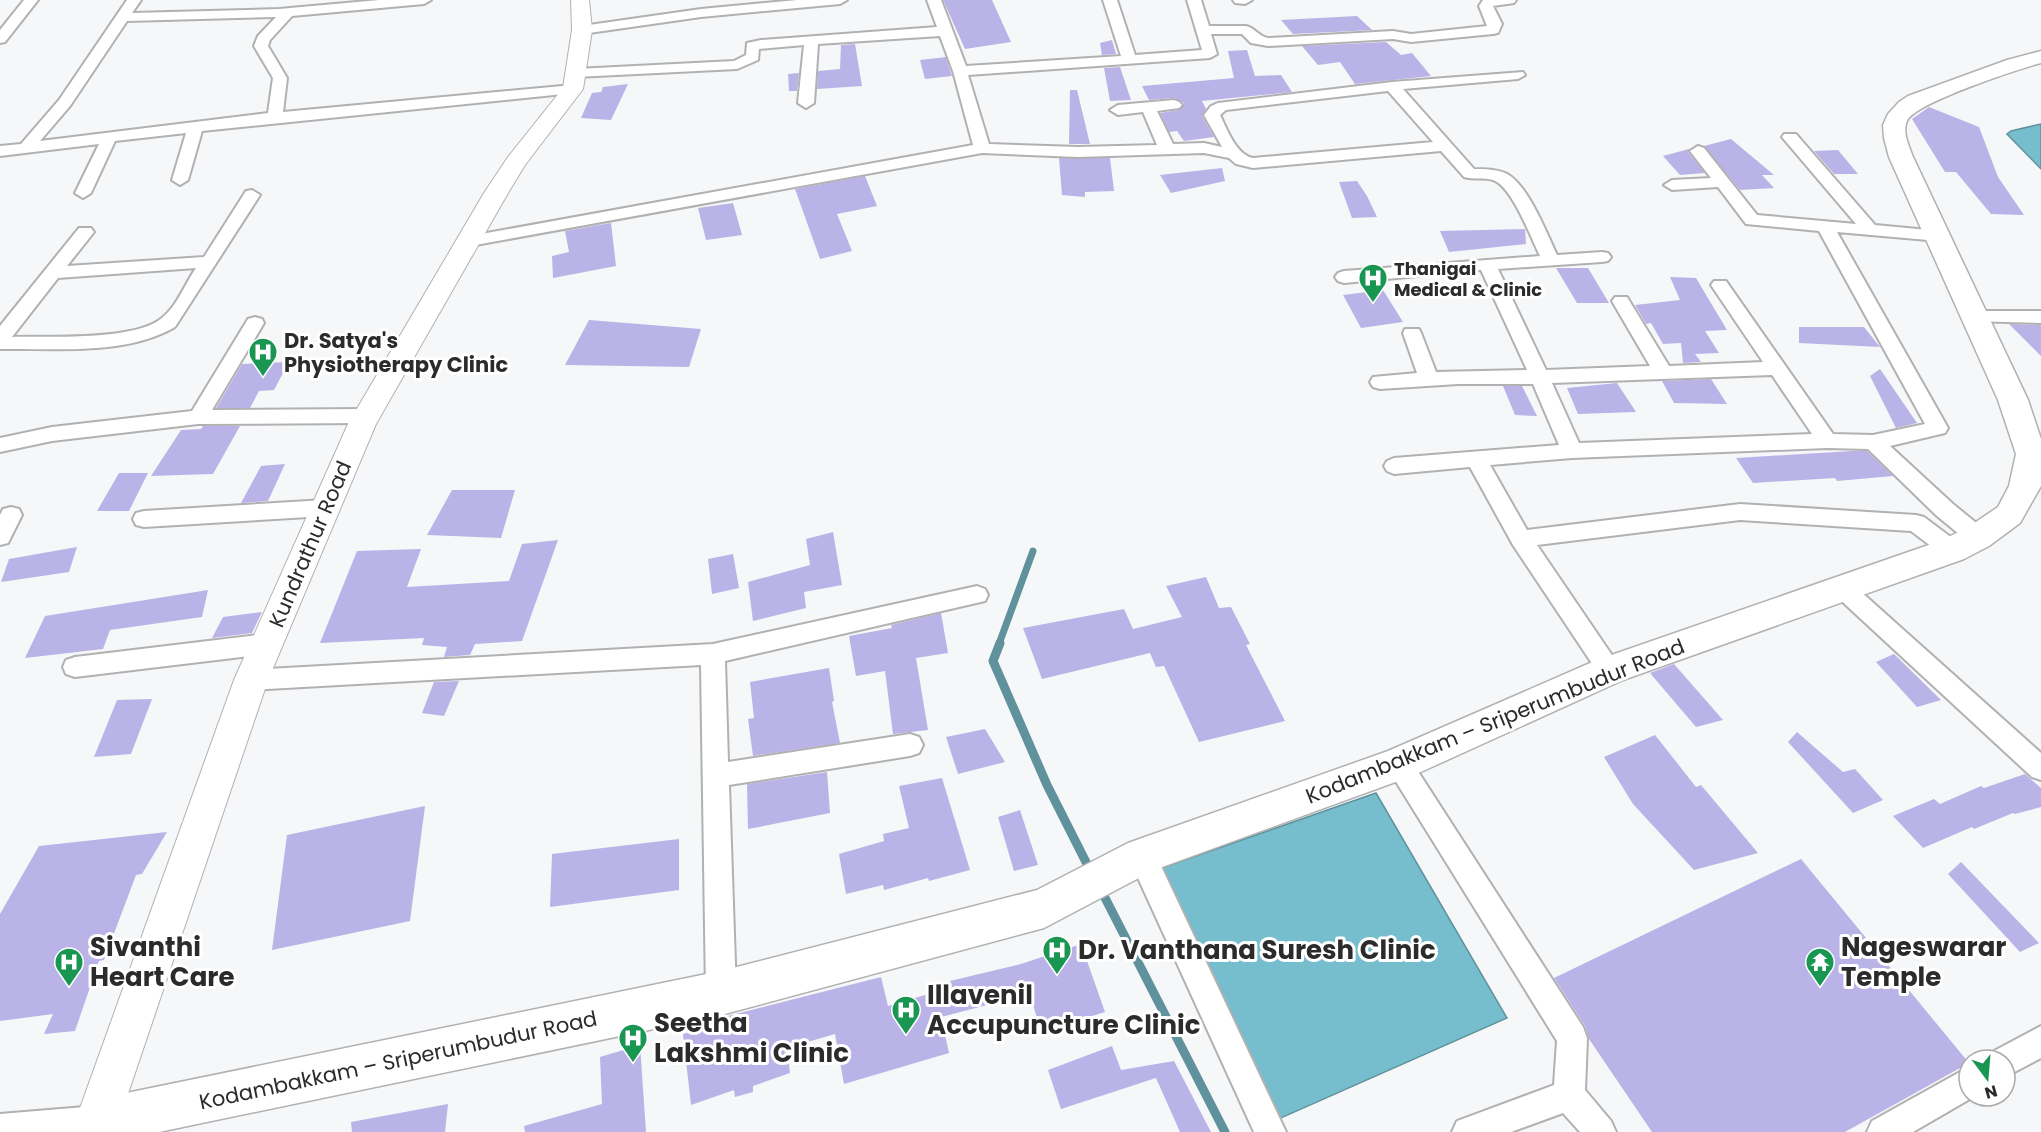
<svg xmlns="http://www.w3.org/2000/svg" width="2041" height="1132" font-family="Poppins,sans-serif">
  <rect width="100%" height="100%" fill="#f6f7f8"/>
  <g fill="#76becd" stroke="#60929d" stroke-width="1.5">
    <path d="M2041 124V169L2007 134 2011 131Z"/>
    <path d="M1376 793 1507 1018 1265 1125 1156 870Z"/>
  </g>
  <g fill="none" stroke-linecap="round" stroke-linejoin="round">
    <path stroke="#60929d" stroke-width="7" d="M999 644 1033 551"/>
    <g stroke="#60929d" stroke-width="9">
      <path d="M1000 643 993 661 1047 785 1091 872"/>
      <path d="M1100 888 1225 1132"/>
    </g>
  </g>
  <g fill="#bab3e8">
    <path d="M943 0H992L1011 42 965 49Z"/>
    <path d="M1357 16 1372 30 1293 34 1281 20Z"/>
    <path d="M1112 40 1116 54 1102 55 1100 43Z"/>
    <path d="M1386 42 1401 55 1412 53 1431 76 1355 84 1340 62 1318 65 1302 46Z"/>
    <path d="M855 44 862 86 817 89 818 71 840 69 841 45Z"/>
    <path d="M1247 50 1255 76 1281 75 1292 92 1202 101 1206 109 1202 116 1214 137 1184 141 1177 131 1169 132 1160 113 1179 110 1184 103 1174 98 1149 100 1142 86 1234 78 1228 51Z"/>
    <path d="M946 57 952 76 925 79 920 60Z"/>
    <path d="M1120 67 1131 100 1110 101 1104 68Z"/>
    <path d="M799 73 797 91H789L788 74Z"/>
    <path d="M628 84 611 120 581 118 592 93 601 92 603 87Z"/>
    <path d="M1070 90H1077L1090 144H1069Z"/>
    <path d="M1929 107 1979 127 1998 177 2024 215 1991 214 1956 172H1945L1912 119Z"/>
    <path d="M1731 139 1774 175H1762L1774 188 1740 190 1704 146Z"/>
    <path d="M1689 149 1688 152 1705 173 1680 175 1663 156Z"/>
    <path d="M1838 150 1858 174H1834L1814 151Z"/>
    <path d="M1059 158H1110L1114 191 1085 192V197L1062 195Z"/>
    <path d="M1222 168 1225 181 1171 193 1160 175Z"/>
    <path d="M865 176 877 206 837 214 852 251 820 259 795 189Z"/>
    <path d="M1357 181 1367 196 1377 217 1352 218 1339 182Z"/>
    <path d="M733 203 742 235 706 240 698 208Z"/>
    <path d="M611 223 616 266 553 278 552 256 569 252 565 231Z"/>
    <path d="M1525 229 1526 244 1449 252 1440 231Z"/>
    <path d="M1556 268H1588L1609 303H1577Z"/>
    <path d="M1670 277 1696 278 1727 330 1705 331 1719 353 1695 354 1701 362 1683 363 1681 343 1663 344 1651 323 1646 324 1635 305 1680 300Z"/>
    <path d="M1383 290 1403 322 1361 328 1343 295Z"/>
    <path d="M589 320 701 329 689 367 565 365Z"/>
    <path d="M2009 324 2041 325V356Z"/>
    <path d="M1799 327H1864L1880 347 1799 343Z"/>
    <path d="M289 362 274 390 259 391 250 408H216L242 364Z"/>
    <path d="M1880 369 1917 423 1896 428 1870 376Z"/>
    <path d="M1711 379 1727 404 1674 403 1662 381Z"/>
    <path d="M1617 383 1636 412 1578 414 1567 388Z"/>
    <path d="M1503 386H1522L1537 416 1515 415Z"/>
    <path d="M203 426H240L213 474 151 476 181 430 201 429Z"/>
    <path d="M1852 451H1867L1893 476 1837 481 1835 478 1753 483 1736 458Z"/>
    <path d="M285 464 268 501 241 503 261 466Z"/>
    <path d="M119 473H148L129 511H97Z"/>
    <path d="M452 490H515L501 538 427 535Z"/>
    <path d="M833 532 842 585 804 592 806 608 753 621 748 582 810 565 806 539Z"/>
    <path d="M558 540 522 641 475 644 470 655 444 657 447 647 422 645 424 638 320 643 357 551 421 549 407 587 509 581 522 544Z"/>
    <path d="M77 547 69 572 1 582 9 559Z"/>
    <path d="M733 554 739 588 712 594 708 559Z"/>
    <path d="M1206 577 1219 608 1231 607 1250 644 1246 645 1285 721 1199 742 1164 666 1156 667 1150 653 1042 679 1023 628 1124 609 1133 629 1182 617 1166 586Z"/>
    <path d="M208 590 202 617 110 630 103 649 25 658 45 616Z"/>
    <path d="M262 612 252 633 212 638 223 617Z"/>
    <path d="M941 613 948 653 916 658 928 730 893 734 885 671 856 676 849 636 892 628 891 625Z"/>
    <path d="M1894 654 1941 700 1917 707 1876 662Z"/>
    <path d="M1674 664 1723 720 1696 727 1650 673Z"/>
    <path d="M829 668 834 701 832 702 840 743 753 756 748 719 754 718 750 682Z"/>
    <path d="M459 681 444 716 422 713 434 682Z"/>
    <path d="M152 699 131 754 94 757 117 700Z"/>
    <path d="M985 729 1005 762 958 774 946 737Z"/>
    <path d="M1797 732 1843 772 1855 769 1883 800 1853 813 1788 742Z"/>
    <path d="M1655 735 1696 787 1701 785 1758 853 1694 870 1633 804 1604 757Z"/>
    <path d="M827 772 830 813 748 829 747 784Z"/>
    <path d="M2025 774 2041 788V807L2015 814 2013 813 1974 829 1972 827 1923 848 1893 816 1934 799 1940 804 1981 786 1984 788Z"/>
    <path d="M942 778 970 870 929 881 928 878 884 890 883 885 846 894 839 854 884 841 883 834 909 828 899 786Z"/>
    <path d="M425 806 410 921 272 950 287 835Z"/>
    <path d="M1020 810 1038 865 1014 871 998 817Z"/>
    <path d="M167 832 142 874 136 875 104 960 99 961 75 1031 44 1034 53 1014 0 1021V914L39 846Z"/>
    <path d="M679 839V890L550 907 552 854Z"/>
    <path d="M1801 859 1969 1063 1845 1132H1652L1589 1039 1585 1026 1554 978Z"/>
    <path d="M1961 862 2039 943 2020 952 1948 874Z"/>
    <path d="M1081 944 1105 1012 1041 1032 1030 994 941 1017 949 1053 844 1084 835 1034 787 1048 790 1073 753 1086V1092L735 1097 734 1090 691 1105 683 1034 724 1021V1017L881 977 888 1006 952 987 950 981 1021 964Z"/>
    <path d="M640 1045 646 1132H525L524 1126 602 1104 600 1057Z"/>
    <path d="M1112 1046 1121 1070 1174 1061 1211 1132H1180L1156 1078 1061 1109 1048 1070Z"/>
    <path d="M448 1104 445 1132H352L351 1122Z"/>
  </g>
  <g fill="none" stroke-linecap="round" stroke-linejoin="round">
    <g stroke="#b1b1b2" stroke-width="4">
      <g id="street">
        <path d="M24 0H38L5 42 0 43V30Z"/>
        <path d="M127 0H141L132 13 279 9 379 0H431L424 4 292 16 270 40 268 46 287 78 283 112 573 85 580 89 573 93 202 131 188 180 180 185 172 180 186 133 115 141 91 193 83 198 75 193 99 144 0 156V146L21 144 59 100ZM276 17 258 36 254 46 273 78 268 113 40 141 70 106 127 21Z"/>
        <path d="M797 0H847L840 4 701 17 582 34 575 30 582 26 701 9Z"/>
        <path d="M927 0H941L966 66 1121 56 1103 0H1117L1135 55 1202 50 1187 0H1201L1209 26H1246C1255 28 1258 36 1268 38L1393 31 1411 34 1487 26 1479 6 1483 0H1516L1514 3 1493 6 1502 24 1498 33 1493 34 1411 42 1393 39 1268 46 1251 43 1242 34H1211L1217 54 1210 58 968 75 989 144 1078 147 1157 145 1143 112 1118 115 1110 110 1118 105 1174 100 1179 102 1182 105 1179 108 1157 111 1173 144 1204 143 1222 147 1204 115 1211 106 1218 103 1392 82 1523 72 1525 75 1518 79 1403 89 1474 169C1485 169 1497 169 1507 174 1528 185 1547 234 1557 255L1602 252 1608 253 1611 257 1608 261 1602 262 1498 269 1546 370 1650 366 1612 301 1615 297H1627L1669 366 1763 362 1711 285 1714 281H1726L1833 434 1873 435 1925 424 1819 231 1746 224 1718 187 1672 190 1664 185 1672 180 1711 178 1690 151 1698 146 1704 148 1757 215 1856 224 1782 137 1784 134H1796L1875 225 1939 231 1945 232 1948 236 1945 240 1939 241 1837 232 1948 428 1945 433 1890 446 1953 504 1986 531 1989 537 1986 543 1978 545 1970 543 1937 516 1868 449 1827 448 1572 458 1490 465 1527 530 1740 504 1916 515 1924 517 1960 544 1963 550 1960 556 1952 559 1944 556 1911 531 1740 520 1537 545 1622 670 1619 677 1610 680 1601 677 1513 545 1470 467 1394 474 1387 471 1384 466 1387 461 1394 458 1559 445 1533 384H1458L1380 389 1373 387 1370 382 1373 377 1417 373 1403 333 1405 329H1419L1421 333 1436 372 1527 370 1481 270 1344 283 1338 281 1335 277 1338 273 1344 271 1540 256C1531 238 1512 186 1493 180 1484 177 1474 180 1464 177L1441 151 1253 168 1236 164 1229 158 1204 153 1078 157 982 153 470 246 464 245 461 241 464 237 470 236 973 145 953 71 940 36 818 44 814 103 806 108 798 103 804 45 759 49 758 60 737 69 576 77 569 73 576 69 734 61 746 55 747 43 761 40 937 27ZM1388 91 1433 142 1253 158C1236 155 1227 129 1220 115L1226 110ZM1772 375 1812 434 1579 443 1552 383Z"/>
        <path d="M1233 0H1252L1245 4 1235 3Z"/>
        <path d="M252 190 260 195 175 327C125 356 56 348 0 349V326L79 228H91L94 232 67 266 204 257 246 191ZM196 268C185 284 177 306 162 318 135 341 48 336 12 337L58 278Z"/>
        <path d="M1976 311H2041V323L1969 321 1967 317 1969 313Z"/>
        <path d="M255 317 262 319 264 323 212 410 367 409 374 411 377 416 374 421 367 423 198 424 52 441 0 452V438L52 427 192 411 248 319Z"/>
        <path d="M325 500 333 502 336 508 333 514 325 516 144 527 136 525 133 519 136 513 144 511Z"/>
        <path d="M11 507 19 509 22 515 8 543 0 545V515L3 509Z"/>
        <path d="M1842 579 1850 582 2041 753V780L2032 777 1834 594 1831 588 1834 582Z"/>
        <path d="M977 586 985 589 988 595 985 601 725 661 728 762 910 734 919 737 923 745 919 753 910 756 729 785 736 993 731 1003 721 1008 711 1003 706 993 701 665 251 690 242 687 239 680 242 673 251 670 713 644Z"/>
        <path d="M266 634 274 637 278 644 274 651 266 654 75 677 66 674 63 667 66 660 75 657Z"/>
        <path d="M1399 753 1408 756 1583 1027 1587 1038 1585 1090 1611 1121 1616 1132H1580L1563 1113 1511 1132H1452L1457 1121 1554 1085 1557 1041 1390 772 1386 764 1390 756Z"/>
        <path d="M1142 843 1152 847 1286 1132H1254L1128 856 1132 847Z"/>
        <path d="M2041 1026V1058L2005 1077V1060H1991L1994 1051Z"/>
        <path d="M1969 1067V1096H1975L1913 1132H1867L1872 1121Z"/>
        <path d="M97 1106 108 1111 113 1122 109 1132H0V1114Z"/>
      </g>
    </g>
    <g stroke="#b1b1b2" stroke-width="2">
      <path id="secondary" d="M571 0H589L592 30 583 89 525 165 508 193 376 424 268 680 115 1132H79L75 1122 234 680 348 424 484 193 508 157 563 88 572 30Z"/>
    </g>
    <g stroke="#b1b1b2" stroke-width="3">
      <path id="primary" d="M2041 51V63C2019 69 1914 103 1907 121 1902 132 1909 146 1913 157L2028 400 2041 439V486L2020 523 1989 546 1964 559 1623 680 1412 776 1154 870 1044 928 721 1015 159 1132H70L81 1106 97 1099 721 971 1037 890 1128 843 1388 751 1597 660 1940 541 1967 528 1998 507 2009 486 2016 454 1998 400 1889 157 1884 138 1883 125 1888 114 1899 102 1908 96 2007 60Z"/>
    </g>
    <use href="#street" fill="#fff" fill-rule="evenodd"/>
    <use href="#secondary" fill="#fff" fill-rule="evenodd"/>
    <use href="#primary" fill="#fff" fill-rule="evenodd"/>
  </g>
  <defs>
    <g id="hospital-pin" transform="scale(1.5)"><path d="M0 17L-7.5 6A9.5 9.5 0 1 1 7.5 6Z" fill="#1a9653" stroke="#fff"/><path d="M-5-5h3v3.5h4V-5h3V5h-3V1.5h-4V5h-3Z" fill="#fff"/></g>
    <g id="temple-pin" transform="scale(1.5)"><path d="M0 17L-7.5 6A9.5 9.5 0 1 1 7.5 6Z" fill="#1a9653" stroke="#fff"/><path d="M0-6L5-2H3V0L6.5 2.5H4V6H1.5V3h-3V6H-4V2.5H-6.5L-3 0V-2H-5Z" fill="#fff"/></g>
  </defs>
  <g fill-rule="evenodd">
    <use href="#hospital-pin" x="1373" y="278"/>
    <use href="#hospital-pin" x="263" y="352"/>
    <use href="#hospital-pin" x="1057" y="950"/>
    <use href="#hospital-pin" x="69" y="962"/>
    <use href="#temple-pin" x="1820" y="962"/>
    <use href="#hospital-pin" x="906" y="1010"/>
    <use href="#hospital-pin" x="633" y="1038"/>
  </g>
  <g text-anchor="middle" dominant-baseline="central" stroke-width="6" stroke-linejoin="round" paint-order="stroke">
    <g font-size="18" font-weight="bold" fill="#2b2b2c" stroke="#fff" text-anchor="start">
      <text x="1394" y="268">Thanigai<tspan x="1394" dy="21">Medical &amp; Clinic</tspan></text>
    </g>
    <g font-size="21" font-weight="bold" fill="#2b2b2c" stroke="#fff" text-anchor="start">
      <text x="284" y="340">Dr. Satya's<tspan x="284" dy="24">Physiotherapy Clinic</tspan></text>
    </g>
    <g font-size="21" fill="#2b2b2c" stroke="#fff">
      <text transform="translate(310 544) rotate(-67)">Kundrathur Road</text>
      <text transform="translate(1495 721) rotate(-22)">Kodambakkam – Sriperumbudur Road</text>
      <text transform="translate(398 1060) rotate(-12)">Kodambakkam – Sriperumbudur Road</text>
    </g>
    <g font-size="26" font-weight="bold" fill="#2b2b2c" stroke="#fff" text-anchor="start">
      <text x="90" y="947">Sivanthi<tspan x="90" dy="30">Heart Care</tspan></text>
      <text x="1841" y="947">Nageswarar<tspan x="1841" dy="30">Temple</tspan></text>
      <text x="1078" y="950">Dr. Vanthana Suresh Clinic</text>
      <text x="927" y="995">Illavenil<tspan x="927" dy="30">Accupuncture Clinic</tspan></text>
      <text x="654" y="1023">Seetha<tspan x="654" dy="30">Lakshmi Clinic</tspan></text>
    </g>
  </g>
  <g transform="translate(1987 1078) rotate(164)"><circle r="28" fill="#ffffff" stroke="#aaaaab" stroke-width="1.5"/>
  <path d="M0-4.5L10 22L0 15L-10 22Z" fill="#1a9653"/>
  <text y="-9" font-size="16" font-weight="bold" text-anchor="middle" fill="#2b2b2c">N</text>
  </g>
</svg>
